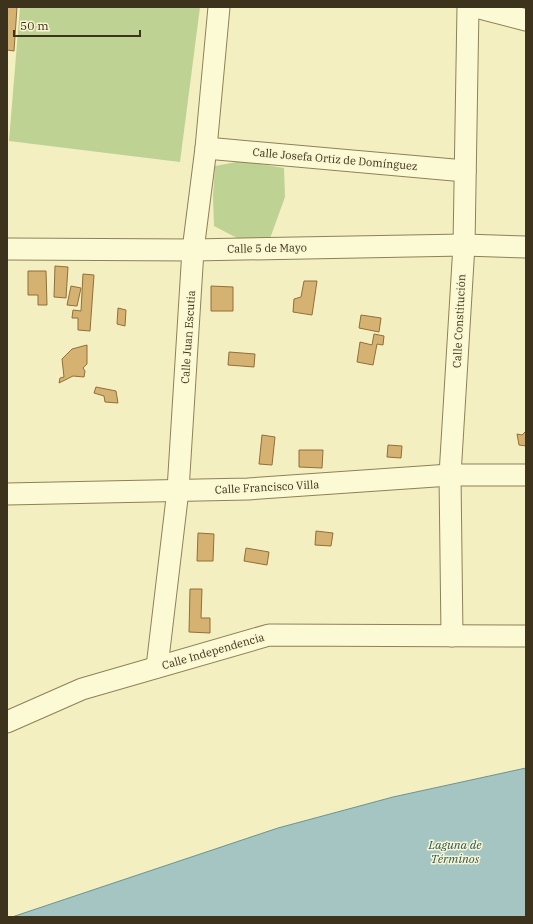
<svg xmlns="http://www.w3.org/2000/svg" width="533" height="924" font-family="'IBM Plex Serif',serif">
  <rect width="100%" height="100%" fill="#f3efc1"/>
  <g fill="#bdd293">
    <path d="M20 7H200L180 162 9 141Z"/>
    <path d="M242 161 284 168 285 197 268 244 239 239 214 226 213 196 215 166Z"/>
  </g>
  <path fill="#a4c5c2" stroke="#699493" d="M526 768V917H12L278 828 393 797Z"/>
  <g fill="#d5b172" stroke="#916f39">
    <path d="M7 7H17L14 51 7 50Z"/>
    <path d="M55 266 68 267 66 298 54 297Z"/>
    <path d="M28 271H46L47 305H38V295H28Z"/>
    <path d="M83 274 94 275 90 331 78 330V318H72L73 310 81 311Z"/>
    <path d="M304 281H317L312 315 293 312 294 299 301 297Z"/>
    <path d="M71 286 81 288 77 306 67 305Z"/>
    <path d="M211 286 233 287V311H211Z"/>
    <path d="M118 308 126 310 125 326 117 324Z"/>
    <path d="M361 315 381 318 379 332 359 328Z"/>
    <path d="M374 334 384 336 383 345 377 344 373 365 357 362 360 342 372 345Z"/>
    <path d="M87 345V364L83 368 85 371 84 377 73 376 59 383 60 378 64 377 62 359 72 349Z"/>
    <path d="M229 352 255 354 254 367 228 365Z"/>
    <path d="M96 387 116 391 118 403 105 402 104 396 94 393Z"/>
    <path d="M526 431V446L519 445 517 434 522 435Z"/>
    <path d="M262 435 275 437 272 465 259 464Z"/>
    <path d="M388 445 402 446 401 458 387 457Z"/>
    <path d="M299 450H323L322 468 299 467Z"/>
    <path d="M316 531 333 533 331 546 315 545Z"/>
    <path d="M198 533 214 534 213 561H197Z"/>
    <path d="M246 548 269 552 267 565 244 561Z"/>
    <path d="M190 589H202L201 618H210V633L189 632Z"/>
  </g>
  <g fill="none" stroke-linecap="round" stroke-linejoin="round">
    <g stroke="#8f8056" stroke-width="23">
      <g id="minor">
        <path d="M476 7 526 20"/>
        <path d="M206 148 465 171"/>
        <path d="M7 249 193 250 464 245 526 247"/>
        <path d="M7 494 248 489 450 475H526"/>
        <path d="M452 636 450 475 464 245 468 7"/>
        <path d="M157 667 178 490 193 250 206 148 219 7"/>
        <path d="M7 722 82 689 269 635 526 636"/>
      </g>
    </g>
    <use href="#minor" stroke="#fcf9d5" stroke-width="21"/>
  </g>
  <g text-anchor="middle" dominant-baseline="central" stroke-width="3" stroke-linejoin="round" paint-order="stroke">
    <g font-size="11" fill="#3d331c" stroke="#f9f6d1">
      <text transform="translate(335 159) rotate(5)">Calle Josefa Ortiz de Domínguez</text>
      <text transform="translate(267 248) rotate(-1)">Calle 5 de Mayo</text>
      <text transform="translate(459 321) rotate(-87)">Calle Constitución</text>
      <text transform="translate(188 337) rotate(-86)">Calle Juan Escutia</text>
      <text transform="translate(267 487) rotate(-3)">Calle Francisco Villa</text>
      <text transform="translate(213 651) rotate(-16)">Calle Independencia</text>
    </g>
    <g font-size="12" font-style="italic" fill="#2a565e" stroke="#f9f6d1">
      <text x="455" y="844">Laguna de<tspan x="455" dy="14">Términos</tspan></text>
    </g>
  </g>
  <rect width="533" height="924" fill="none" stroke="#3d331c" stroke-width="16"/>
  <path d="M14 30v6h126v-6" fill="none" stroke="#3d331c" stroke-width="2"/>
  <text x="20" y="30" font-size="12" fill="#3d331c" stroke="#f9f6d1" stroke-width="3" paint-order="stroke">50 m</text>
</svg>
